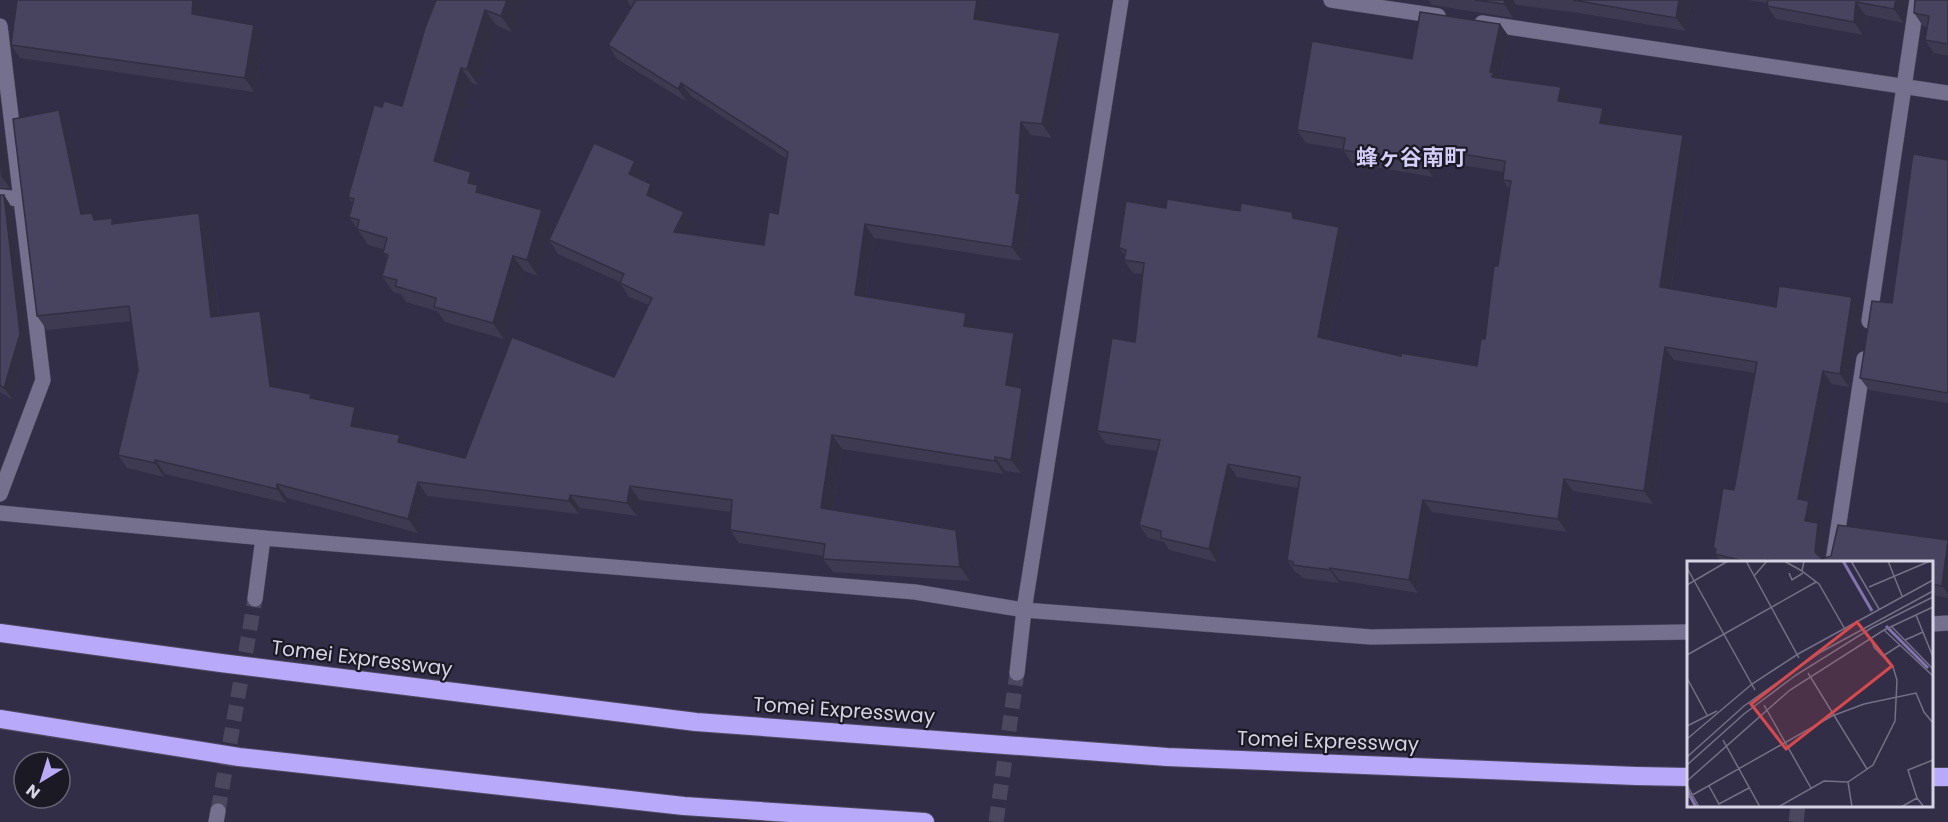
<svg xmlns="http://www.w3.org/2000/svg" width="1948" height="822" font-family="Poppins,'Noto Sans JP',sans-serif">
  <rect width="100%" height="100%" fill="#332e48"/>
  <g fill="none" stroke-linecap="round" stroke-linejoin="round">
    <g stroke="#4b475f" stroke-width="15" stroke-dasharray="15 8" stroke-linecap="butt">
      <path d="M218 811 255 599"/>
      <path d="M996 822 1017 673"/>
      <path d="M1796 822 1798 806"/>
    </g>
    <g stroke="#4f4b60" stroke-width="16">
      <g id="minor">
        <path d="M1331 0 1438 16"/>
        <path d="M1482 23 1948 93"/>
        <path d="M0 26 43 380 0 494"/>
        <path d="M0 197 21 199"/>
        <path d="M1869 321 1917 0"/>
        <path d="M0 513 263 538 915 592 1024 610 1371 637 1688 632"/>
        <path d="M1833 562 1864 359"/>
        <path d="M255 599 263 538"/>
        <path d="M1932 624 1948 623"/>
        <path d="M1017 673 1024 610 1121 0"/>
        <path d="M216 822 218 811"/>
      </g>
    </g>
    <g stroke="#4f4b60" stroke-width="20">
      <g id="highway">
        <path d="M0 633 221 663 696 722 1167 757 1636 776 1688 777"/>
        <path d="M0 719 239 757 684 806 925 822"/>
        <path d="M1932 777H1948"/>
      </g>
    </g>
    <use href="#minor" stroke="#75708e" stroke-width="15"/>
    <use href="#highway" stroke="#b8a9fa" stroke-width="18"/>
  </g>
  <g fill="#3e3a51">
    <path d="M17 0H197L203 9 202 16 263 39 254 92 20 58 11 45Z"/>
    <path d="M436 0H525L512 32 496 25 478 85 472 83 448 165 482 188V191L484 194 553 226 538 276 524 271 504 339 445 322 437 311 406 302 401 294 393 292 382 276 387 258 383 253 384 249 368 245 349 217 353 204 348 197 382 107 402 106Z"/>
    <path d="M627 0H989L985 21 1069 47 1052 138 1031 135 1026 202 1030 207 1022 261 874 238 866 297 975 326V328L1024 347 1018 387 1032 401 1021 473 1005 471 1004 474 842 449 833 510 956 530 966 544 970 581 833 572 823 559 824 556 739 543 730 530 731 512 639 500 637 516 580 508 579 514 427 496 418 533 287 498 286 503 165 474 164 477 127 468 118 455 138 370 131 321 47 330 37 316 69 124 87 213 97 220 115 223 209 227 219 316 260 311 269 324 278 387 314 399 355 407 365 421 363 428 400 435 406 444 465 458 614 377 649 305 629 297 620 283V282L558 254 549 240 644 175 642 180 651 184 660 198 659 201 684 212 693 225 689 234 764 245 778 214 787 159 691 96 687 102 617 59 608 45 631 7Z"/>
    <path d="M1428 0H1691L1686 31 1579 13 1516 5 1513 18 1432 5Z"/>
    <path d="M1746 0H1908L1904 23 1865 15 1863 35 1776 19 1767 6V3Z"/>
    <path d="M1948 0V56L1934 53 1925 40 1927 27 1923 26 1914 13Z"/>
    <path d="M1500 24 1509 37 1500 78 1569 99V103L1603 108 1612 120 1611 125 1692 148 1671 289 1776 307 1861 309 1849 387 1832 384 1809 501 1818 513 1816 522 1818 523 1827 535 1825 558 1948 540V598L1932 595V562H1722L1715 554 1716 552 1713 548 1734 490 1755 373 1674 360 1653 504 1573 491 1567 532 1432 512 1418 593 1339 580V583L1302 578 1299 574 1296 573 1287 560 1298 488 1237 477 1217 562 1169 550 1164 542 1148 538 1139 525 1157 451 1106 444 1097 431 1135 342 1143 274 1133 273 1124 260 1125 256 1119 248 1166 208 1240 211 1297 219 1348 239 1329 340 1401 356 1477 366 1485 339 1498 266 1510 190 1503 180 1504 172 1436 161 1433 177 1352 163 1343 150V149L1306 143 1297 130 1412 59Z"/>
    <path d="M0 131 4 137 10 188H0Z"/>
    <path d="M1948 160V403L1869 390 1860 378 1892 303Z"/>
    <path d="M0 195H4L12 208 29 347 13 400 0 392Z"/>
  </g>
  <g fill="#322f42">
    <path d="M193 0H197L203 9 201 27 192 14Z"/>
    <path d="M507 0H525L512 32 501 16Z"/>
    <path d="M977 0H989L983 33 974 19Z"/>
    <path d="M1505 0H1513L1516 5 1513 18 1504 4Z"/>
    <path d="M1679 0H1691L1686 31 1676 18Z"/>
    <path d="M1896 0H1908L1904 23 1894 9Z"/>
    <path d="M1856 2 1865 15 1863 35 1854 22Z"/>
    <path d="M485 10 496 25 478 85 467 69Z"/>
    <path d="M1500 24 1509 37 1499 81 1492 77 1490 72Z"/>
    <path d="M254 25 263 39 254 92 245 78Z"/>
    <path d="M1060 33 1069 47 1052 138 1042 124Z"/>
    <path d="M461 68 472 83 445 176 434 161Z"/>
    <path d="M681 83 691 96 687 102 678 89Z"/>
    <path d="M1561 87 1569 99 1567 114 1558 101Z"/>
    <path d="M1603 108 1612 120 1609 136 1600 123Z"/>
    <path d="M59 110 69 124 90 228 81 214Z"/>
    <path d="M1021 122 1031 135 1026 202 1030 207 1022 261 1012 247Z"/>
    <path d="M0 131 4 137 10 188 1 176 0 166Z"/>
    <path d="M1683 135 1692 148 1669 300 1660 287Z"/>
    <path d="M1427 148 1436 161 1433 177 1424 164Z"/>
    <path d="M635 161 644 175 639 188 629 174Z"/>
    <path d="M471 172 482 188V191L489 201 487 207 468 183Z"/>
    <path d="M651 184 660 198 656 208 647 195Z"/>
    <path d="M4 195 12 208 29 347 13 400 4 388Z"/>
    <path d="M542 210 553 226 538 276 527 260Z"/>
    <path d="M684 212 693 225 684 246 674 232Z"/>
    <path d="M199 213 209 227 220 331 211 317Z"/>
    <path d="M865 224 874 238 864 309 855 295Z"/>
    <path d="M1339 227 1348 239 1327 350 1318 337Z"/>
    <path d="M513 256 524 271 504 339 493 323Z"/>
    <path d="M1852 297 1861 309 1849 387 1840 374Z"/>
    <path d="M260 311 269 324 280 399 270 386Z"/>
    <path d="M966 313 975 326 973 340 964 326Z"/>
    <path d="M1014 333 1024 347 1016 399 1006 385Z"/>
    <path d="M1665 347 1674 360 1653 504 1644 491Z"/>
    <path d="M1823 371 1832 384 1809 501 1818 513 1814 534 1805 521 1798 499Z"/>
    <path d="M1022 388 1032 401 1021 473 1011 460Z"/>
    <path d="M355 407 365 421 360 439 351 426Z"/>
    <path d="M400 435 409 449 398 442Z"/>
    <path d="M832 435 842 449 831 521 821 508Z"/>
    <path d="M995 457 1005 471 1004 474 995 461Z"/>
    <path d="M155 460 165 474 164 477 155 463Z"/>
    <path d="M1228 464 1237 477 1217 562 1209 549Z"/>
    <path d="M1564 479 1573 491 1567 532 1558 519Z"/>
    <path d="M418 482 427 496 418 533 408 519Z"/>
    <path d="M277 484 287 498 286 503 277 489Z"/>
    <path d="M630 486 639 500 637 516 627 503Z"/>
    <path d="M570 495 580 508 579 514 569 501Z"/>
    <path d="M1423 500 1432 512 1418 593 1409 580Z"/>
    <path d="M1818 523 1827 535 1824 562 1815 552Z"/>
    <path d="M956 530 966 544 970 581 960 567Z"/>
    <path d="M1948 544V594L1942 586Z"/>
    <path d="M1330 568 1339 580V583L1330 570Z"/>
  </g>
  <g fill="#48435e" stroke="#322f42" stroke-width="1.5">
    <path d="M17 0H193L192 14 254 25 245 78 11 45Z"/>
    <path d="M436 0H507L501 16 485 10 467 69 461 68 434 161 471 172 468 183 478 185 476 192 542 210 527 260 513 256 493 323 434 307 436 298 395 286 397 280 382 276 388 255 383 253 387 238 357 229 359 220 349 217 354 199 348 197 374 105 382 107 384 101 402 106 425 28Z"/>
    <path d="M636 0H977L974 19 1060 33 1042 124 1021 122 1016 193 1020 194 1012 247 865 224 855 295 966 313 964 326 1014 333 1006 385 1022 388 1011 460 995 457V461L832 435 821 508 956 530 960 567 823 559 825 544 730 530 732 500 630 486 627 503 570 495 569 501 418 482 408 519 277 484V489L155 460V463L118 455 138 370 129 306 37 316 13 119 59 110 81 214 92 213 94 220 112 218V224L199 213 211 317 260 311 270 386 311 394 310 398 355 407 351 426 400 435 398 442 465 458 512 337 614 377 652 298 620 283 624 274 549 240 594 143 635 161 629 174 651 184 647 195 684 212 674 232 764 245 769 212 778 214 788 152 681 83 678 89 608 45Z"/>
    <path d="M1475 0H1505L1504 4Z"/>
    <path d="M1573 0H1679L1676 18Z"/>
    <path d="M1768 0H1896L1894 9 1856 2 1854 22 1767 6Z"/>
    <path d="M1915 0H1948V44L1925 40 1929 16 1914 13Z"/>
    <path d="M1420 12 1500 24 1490 72H1493L1492 77 1561 87 1558 101 1603 108 1600 123 1683 135 1660 287 1776 307 1779 286 1852 297 1840 374 1823 371 1798 499 1809 501 1805 521 1818 523 1815 552 1822 559 1831 556 1838 525 1948 540 1942 586 1932 584V562H1785L1767 560 1766 562H1747L1715 554 1716 549 1713 548 1723 488 1734 490 1757 362 1665 347 1644 491 1564 479 1558 519 1423 500 1409 580 1330 568V570L1293 565V562L1287 560 1300 477 1228 464 1209 549 1161 538V531L1139 525 1160 440 1097 431 1112 338 1135 342 1144 263 1124 260 1126 250 1119 248 1126 201 1166 208 1167 199 1240 211 1241 203 1292 212 1293 218 1339 227 1318 337 1401 356V353L1477 366 1481 339H1485L1494 266H1498L1511 181 1503 180 1505 161 1427 148 1424 164 1343 150 1345 138 1297 130 1312 41 1412 59Z"/>
    <path d="M1913 154 1948 160V393L1860 378 1872 301 1892 303Z"/>
    <path d="M0 195H4L20 334 4 388 0 385Z"/>
  </g>
  <g text-anchor="middle" dominant-baseline="central" stroke-width="4.5" stroke-linejoin="round" paint-order="stroke">
    <g font-size="20" fill="#d6d4e4" stroke="#1a1924">
      <text transform="translate(362 658) rotate(7)">Tomei Expressway</text>
      <text transform="translate(844 710) rotate(4)">Tomei Expressway</text>
      <text transform="translate(1328 741) rotate(2)">Tomei Expressway</text>
    </g>
    <g font-size="22" font-weight="bold" fill="#d4cef9" stroke="#1a1924">
      <text x="1411" y="157">蜂ヶ谷南町</text>
    </g>
  </g>
  <g transform="translate(1687 561)">
    <rect width="246" height="246" fill="#332e48"/>
    <path fill="none" stroke="#8075af" stroke-width="3" d="M156 0 185 50M199 65 241 107M0 229 9 246"/>
    <path fill="none" stroke="#747086" stroke-width="1.5" d="M59 0 112 97M97 0 115 10M117 0 115 10 132 23 159 70M164 0 192 48M201 0 215 35M0 7 68 129M102 12 105 19 116 12M67 15 80 0M0 24 41 0M182 26 243 0M229 54 246 96M204 65 246 108M197 69 246 115M218 79 236 71M0 94 129 21M196 95 213 84M121 112 180 208M0 117 20 154M77 144 124 227M0 165 30 150M0 178 65 123 111 93 246 19M36 179 73 246M0 196 57 145 134 91 246 30M0 204 57 153 109 114 186 66 246 36M0 220 103 129 197 69 246 46M161 221 165 246M0 224 12 246M22 225 32 243 62 227M0 237 145 155 177 143 229 132 237 151 246 162M230 237 221 209 246 199M91 246 137 220 161 221 186 204 208 160 210 119 206 106 187 86 184 77M214 246 230 237 237 246"/>
    <path fill="#d64a4e" fill-opacity="0.15" stroke="#d64a4e" stroke-width="3" d="M170 61 205 105 99 188 64 143Z"/>
    <rect width="246" height="246" fill="none" stroke="#d6d4e4" stroke-width="3"/>
  </g>
  <g transform="translate(42 780) rotate(218)"><circle r="28" fill="#1a1924" stroke="#656471" stroke-width="1.5"/>
  <path d="M0-4.5L10 22L0 15L-10 22Z" fill="#b9abf7"/>
  <text y="-9" font-size="16" font-weight="bold" text-anchor="middle" fill="#d6d4e4">N</text>
  </g>
</svg>
